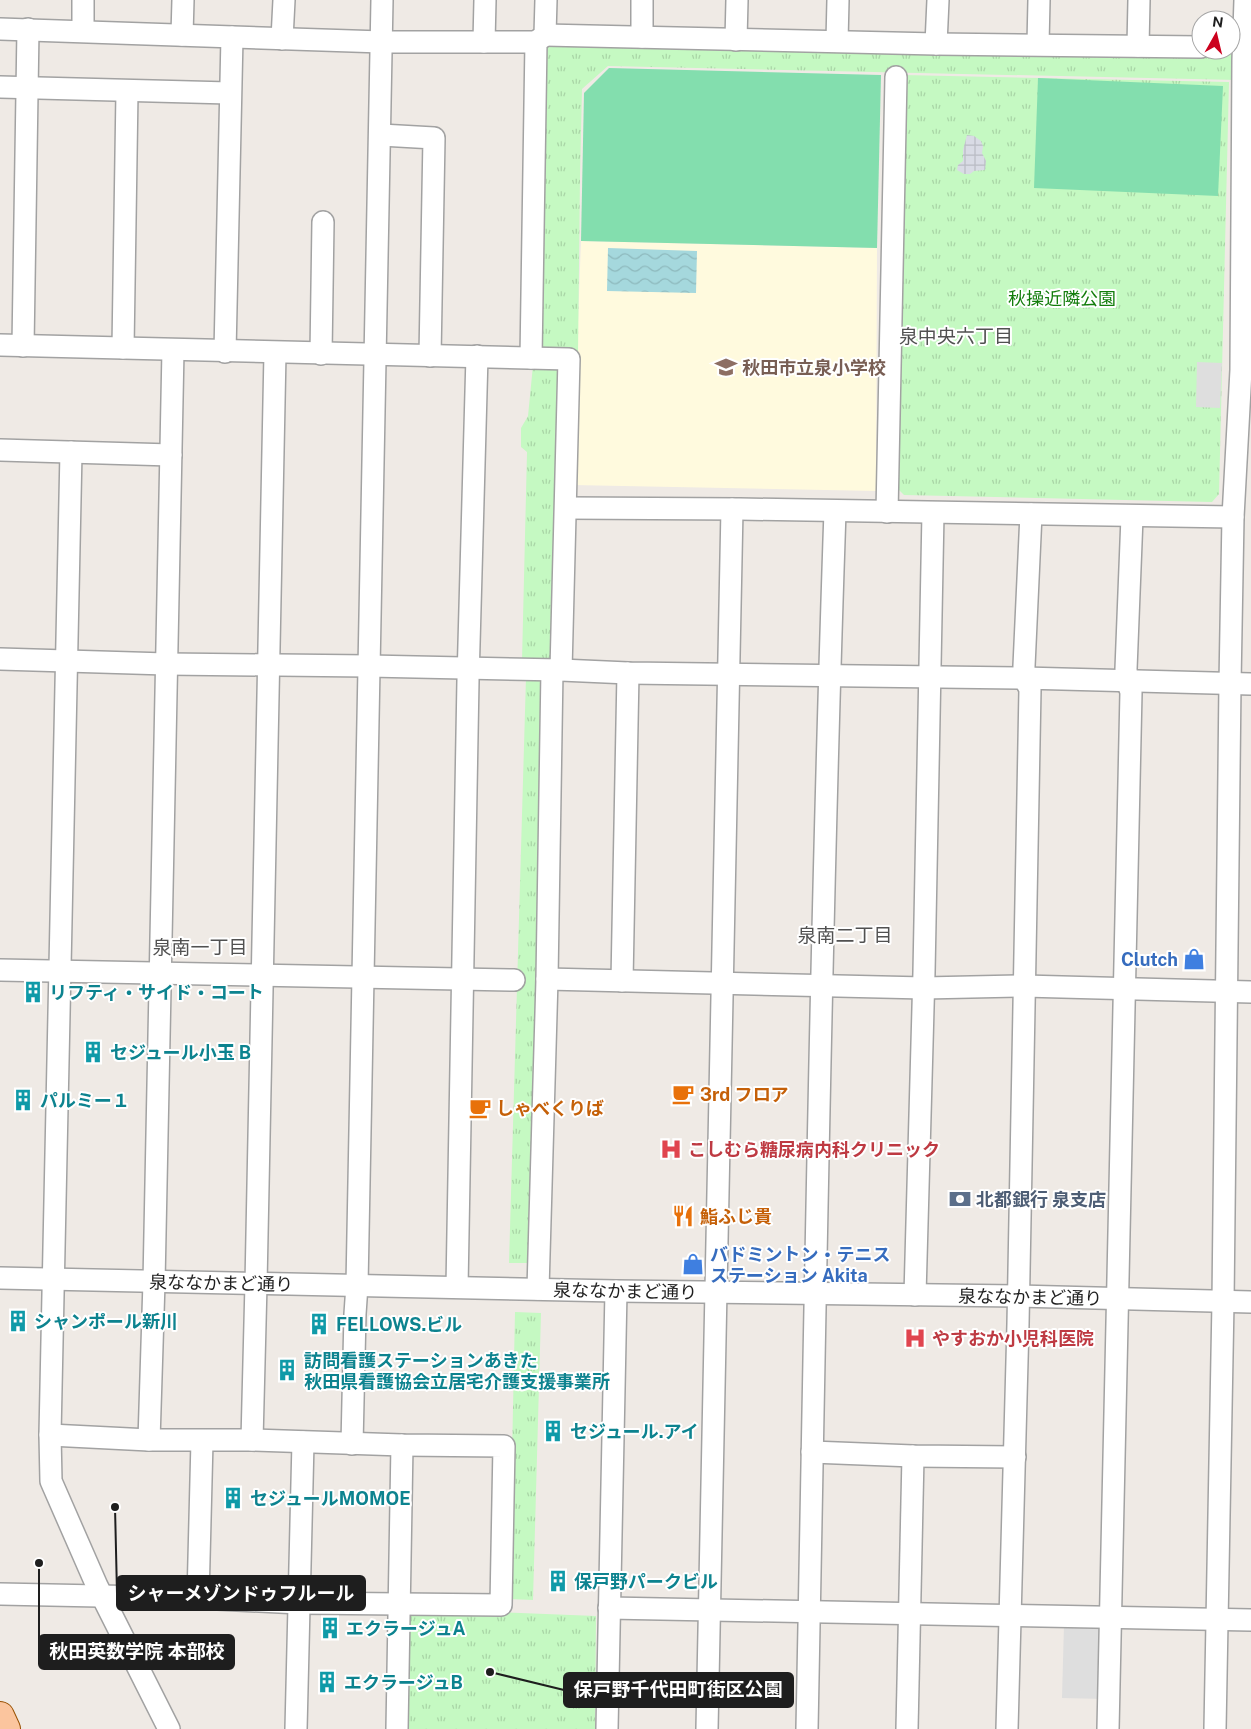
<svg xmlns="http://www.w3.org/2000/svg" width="1251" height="1729" font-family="'Public Sans','Noto Sans JP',sans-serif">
  <defs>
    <pattern id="park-tufts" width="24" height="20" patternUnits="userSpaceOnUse" patternTransform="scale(1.25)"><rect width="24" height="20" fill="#c5f9c2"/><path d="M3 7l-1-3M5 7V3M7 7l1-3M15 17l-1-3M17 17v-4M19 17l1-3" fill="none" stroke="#a9d5a6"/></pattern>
    <pattern id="plaza-grid" width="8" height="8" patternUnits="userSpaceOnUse" patternTransform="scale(1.25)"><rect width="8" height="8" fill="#d9dbe5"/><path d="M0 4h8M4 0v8" fill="none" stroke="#babcc4"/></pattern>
    <pattern id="water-waves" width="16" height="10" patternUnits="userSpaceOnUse" patternTransform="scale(1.25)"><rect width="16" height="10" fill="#a5d8dd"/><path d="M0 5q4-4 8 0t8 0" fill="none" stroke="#8eb9bd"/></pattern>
  </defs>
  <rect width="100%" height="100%" fill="#efeae5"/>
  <path fill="#fffade" d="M581 241 877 248 876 491 572 485Z"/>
  <g fill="url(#park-tufts)">
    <path d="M544 40 1237 53V80L608 66 582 89 580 177 578 355 565 650 550 662 522 661 527 452 521 447V428L528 416 534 355Z"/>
    <path d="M903 75 1229 82 1219 494 1212 502 904 495 896 487Z"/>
    <path d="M526 677 547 679 533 1263H509Z"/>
    <path d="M515 1312 541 1313 533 1600 509 1599Z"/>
    <path d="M414 1609 596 1616 595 1729H406L408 1614Z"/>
  </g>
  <g fill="#83deae">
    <path d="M609 68 881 75 877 248 581 241 584 93Z"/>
    <path d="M1038 78 1223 86 1218 196 1034 188Z"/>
  </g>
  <g fill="#dedede">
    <path d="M1197 362 1222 363 1220 408 1196 407Z"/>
    <path d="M1064 1624 1106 1626 1104 1699 1062 1698Z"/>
  </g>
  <path fill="url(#plaza-grid)" d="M967 135 974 136 981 141 983 146 982 153 986 161 985 170 974 171 970 174H964L957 170 958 165 963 161V150Z"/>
  <path fill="url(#water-waves)" d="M608 248 697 251 696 293 607 291Z"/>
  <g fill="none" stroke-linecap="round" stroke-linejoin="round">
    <g stroke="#a2a2a2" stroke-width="24">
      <g id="minor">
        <path d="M0 29 382 42H536"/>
        <path d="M83 31V0"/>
        <path d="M182 35 183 0"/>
        <path d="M545 35 936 44 1201 47"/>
        <path d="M642 37V0"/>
        <path d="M282 39 284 0"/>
        <path d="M736 40 737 0"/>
        <path d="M837 41 838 0"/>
        <path d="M484 42 485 0"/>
        <path d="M936 44 938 0"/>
        <path d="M1038 44 1039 0"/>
        <path d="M1138 46 1139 0"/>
        <path d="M0 87 229 93"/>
        <path d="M381 135 434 138 430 356"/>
        <path d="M0 345 569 359 561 670"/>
        <path d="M23 346 28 29"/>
        <path d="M123 348 127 92"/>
        <path d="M225 352 232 37"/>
        <path d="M321 354 323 222"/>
        <path d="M531 358 536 42 545 35 546 0"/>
        <path d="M0 450 171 455"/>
        <path d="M71 452 50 1435 51 1481 97 1586 169 1729"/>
        <path d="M566 508 740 509 1233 517"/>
        <path d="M887 512 896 77"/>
        <path d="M0 659 166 664 369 666 561 670 628 673 1024 678 1251 684"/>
        <path d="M0 970 514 980"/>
        <path d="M547 979 924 988 1024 986 1251 992"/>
        <path d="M622 981 628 673"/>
        <path d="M0 1278 616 1291 1018 1296 1251 1302"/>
        <path d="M457 1287 468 680 477 356"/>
        <path d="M538 1289 547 979 552 670"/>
        <path d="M915 1295 924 972 933 513"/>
        <path d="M149 1440 154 1282 173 350"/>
        <path d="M252 1440 256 1284 275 353"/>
        <path d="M352 1444 355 1314 357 1285 382 0"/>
        <path d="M812 1452 913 1456 1015 1457"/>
        <path d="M0 1594 198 1598 299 1603 501 1605 504 1446 402 1445 252 1440H149L50 1435"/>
        <path d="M198 1598 202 1441"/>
        <path d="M609 1608 1251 1620"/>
        <path d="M296 1729 303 1442"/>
        <path d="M397 1729 402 1445"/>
        <path d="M607 1729 616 1291"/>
        <path d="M707 1729 732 509"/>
        <path d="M807 1729C815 1323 821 917 835 511"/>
        <path d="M907 1729 913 1456"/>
        <path d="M1007 1729 1018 1324 1030 689 1024 678V666L1031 514"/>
        <path d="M1108 1729 1131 692 1127 681 1126 669 1132 517"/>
        <path d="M1215 1729 1223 1302 1230 683 1233 517 1241 370 1243 60 1245 0"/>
      </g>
    </g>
    <g stroke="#985001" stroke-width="30">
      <path id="major" d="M0 1716 6 1729"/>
    </g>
    <use href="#minor" stroke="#fff" stroke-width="21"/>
    <use href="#major" stroke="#fbc59e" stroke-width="28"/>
  </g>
  <defs>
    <g id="school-bare" transform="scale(1.725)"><path d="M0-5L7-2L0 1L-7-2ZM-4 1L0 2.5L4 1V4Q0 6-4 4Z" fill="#8d6e63" stroke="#fff" stroke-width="2.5" paint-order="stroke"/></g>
    <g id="shop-bare" transform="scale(1.725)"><path d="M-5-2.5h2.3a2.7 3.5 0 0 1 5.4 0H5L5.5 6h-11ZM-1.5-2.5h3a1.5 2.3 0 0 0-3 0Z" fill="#3f7fe0" stroke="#fff" stroke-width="2.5" paint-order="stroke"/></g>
    <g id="building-bare" transform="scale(1.725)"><path d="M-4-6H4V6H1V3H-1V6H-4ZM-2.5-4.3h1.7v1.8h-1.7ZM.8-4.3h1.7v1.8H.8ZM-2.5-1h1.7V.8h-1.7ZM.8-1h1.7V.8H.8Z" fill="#0f9aa8" stroke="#fff" stroke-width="2.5" paint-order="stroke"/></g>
    <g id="cafe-bare" transform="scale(1.725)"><path d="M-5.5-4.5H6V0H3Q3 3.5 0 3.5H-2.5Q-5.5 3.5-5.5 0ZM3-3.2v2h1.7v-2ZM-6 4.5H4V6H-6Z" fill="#e8710a" stroke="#fff" stroke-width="2.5" paint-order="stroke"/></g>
    <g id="hospital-bare" transform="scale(1.725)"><path d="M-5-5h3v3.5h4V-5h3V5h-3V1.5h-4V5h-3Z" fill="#e0444e" stroke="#fff" stroke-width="2.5" paint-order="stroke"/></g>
    <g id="bank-bare" transform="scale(1.725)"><path d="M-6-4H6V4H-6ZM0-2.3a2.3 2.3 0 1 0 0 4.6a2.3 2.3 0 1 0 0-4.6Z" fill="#5c6f8a" stroke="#fff" stroke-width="2.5" paint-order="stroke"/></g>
    <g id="restaurant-bare" transform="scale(1.725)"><path d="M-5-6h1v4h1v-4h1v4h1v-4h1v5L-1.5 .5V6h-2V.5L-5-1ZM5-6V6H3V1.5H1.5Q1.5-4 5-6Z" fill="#e8710a" stroke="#fff" stroke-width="2.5" paint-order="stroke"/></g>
  </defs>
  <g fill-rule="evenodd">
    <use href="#school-bare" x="726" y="367"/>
    <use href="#shop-bare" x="1194" y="959"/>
    <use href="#building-bare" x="33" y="992"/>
    <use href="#building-bare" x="93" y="1052"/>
    <use href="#cafe-bare" x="683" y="1094"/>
    <use href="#building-bare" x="23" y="1100"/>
    <use href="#cafe-bare" x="480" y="1108"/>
    <use href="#hospital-bare" x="671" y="1149"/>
    <use href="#bank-bare" x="960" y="1199"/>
    <use href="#restaurant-bare" x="683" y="1216"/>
    <use href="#shop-bare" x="693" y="1264"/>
    <use href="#building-bare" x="18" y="1321"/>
    <use href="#building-bare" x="319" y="1324"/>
    <use href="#hospital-bare" x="915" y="1338"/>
    <use href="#building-bare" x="287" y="1370"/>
    <use href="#building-bare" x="553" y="1431"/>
    <use href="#building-bare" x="233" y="1498"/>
    <use href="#building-bare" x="558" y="1581"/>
    <use href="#building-bare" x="330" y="1628"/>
    <use href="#building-bare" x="327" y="1682"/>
  </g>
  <g text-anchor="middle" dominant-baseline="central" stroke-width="4" stroke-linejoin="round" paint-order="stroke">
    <g font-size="18" fill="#137d0c" stroke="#fff">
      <text x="1062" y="298">秋操近隣公園</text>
    </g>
    <g font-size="18" font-weight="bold" fill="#785e54" stroke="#fff" text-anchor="start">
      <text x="742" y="367">秋田市立泉小学校</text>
    </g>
    <g font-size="18" font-weight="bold" fill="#366cbe" stroke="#fff" text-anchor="end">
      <text x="1178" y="959">Clutch</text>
      <text x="710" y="1254" text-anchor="start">バドミントン・テニス<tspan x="710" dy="21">ステーション Akita</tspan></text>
    </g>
    <g font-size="18" font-weight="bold" fill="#0d838f" stroke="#fff" text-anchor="start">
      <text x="49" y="992">リフティ・サイド・コート</text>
      <text x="110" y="1052">セジュール小玉 B</text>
      <text x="40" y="1100">パルミー１</text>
      <text x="34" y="1321">シャンポール新川</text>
      <text x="336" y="1324">FELLOWS.ビル</text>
      <text x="304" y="1360">訪問看護ステーションあきた<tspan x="304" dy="21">秋田県看護協会立居宅介護支援事業所</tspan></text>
      <text x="570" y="1431">セジュール.アイ</text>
      <text x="250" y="1498">セジュールMOMOE</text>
      <text x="574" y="1581">保戸野パークビル</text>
      <text x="346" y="1628">エクラージュA</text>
      <text x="344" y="1682">エクラージュB</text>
    </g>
    <g font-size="18" font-weight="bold" fill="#c56008" stroke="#fff" text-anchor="start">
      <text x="700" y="1094">3rd フロア</text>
      <text x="496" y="1108">しゃべくりば</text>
      <text x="700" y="1216">鮨ふじ貴</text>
    </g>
    <g font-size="18" font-weight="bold" fill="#be3a42" stroke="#fff" text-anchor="start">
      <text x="688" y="1149">こしむら糖尿病内科クリニック</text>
      <text x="932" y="1338">やすおか小児科医院</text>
    </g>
    <g font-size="18" font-weight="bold" fill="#4e5e75" stroke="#fff" text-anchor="start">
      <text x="976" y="1199">北都銀行 泉支店</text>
    </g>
    <g font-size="18" fill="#1e1e1e" stroke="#fff">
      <text transform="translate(221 1283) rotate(1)">泉ななかまど通り</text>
      <text transform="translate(625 1291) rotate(1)">泉ななかまど通り</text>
      <text transform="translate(1030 1297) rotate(1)">泉ななかまど通り</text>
    </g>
    <g font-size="19" fill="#515151" stroke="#fff">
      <text x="956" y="336">泉中央六丁目</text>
      <text x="845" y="935">泉南二丁目</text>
      <text x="200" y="947">泉南一丁目</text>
    </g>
  </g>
  <path fill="none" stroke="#1e1e1e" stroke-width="2" d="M115 1507L117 1593M39 1563L39 1652M490 1672L564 1690"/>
  <g fill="#1e1e1e" stroke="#fff" stroke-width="2">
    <circle cx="115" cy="1507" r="5"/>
    <circle cx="39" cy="1563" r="5"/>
    <circle cx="490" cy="1672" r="5"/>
  </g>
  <g fill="#1e1e1e" stroke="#1e1e1e" stroke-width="2">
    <rect x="117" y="1576" width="248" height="34" rx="5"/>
    <rect x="39" y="1635" width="195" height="34" rx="5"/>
    <rect x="564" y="1673" width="229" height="34" rx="5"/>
  </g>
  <g font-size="19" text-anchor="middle" font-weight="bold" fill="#fff">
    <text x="241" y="1600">シャーメゾンドゥフルール</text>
    <text x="137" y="1658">秋田英数学院 本部校</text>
    <text x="678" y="1696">保戸野千代田町街区公園</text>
  </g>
  <g transform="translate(1216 35) rotate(8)"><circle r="24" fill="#ffffff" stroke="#a5a5a5"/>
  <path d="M0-4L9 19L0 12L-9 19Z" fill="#cc011e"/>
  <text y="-8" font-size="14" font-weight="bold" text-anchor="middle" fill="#1e1e1e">N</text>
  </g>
</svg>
